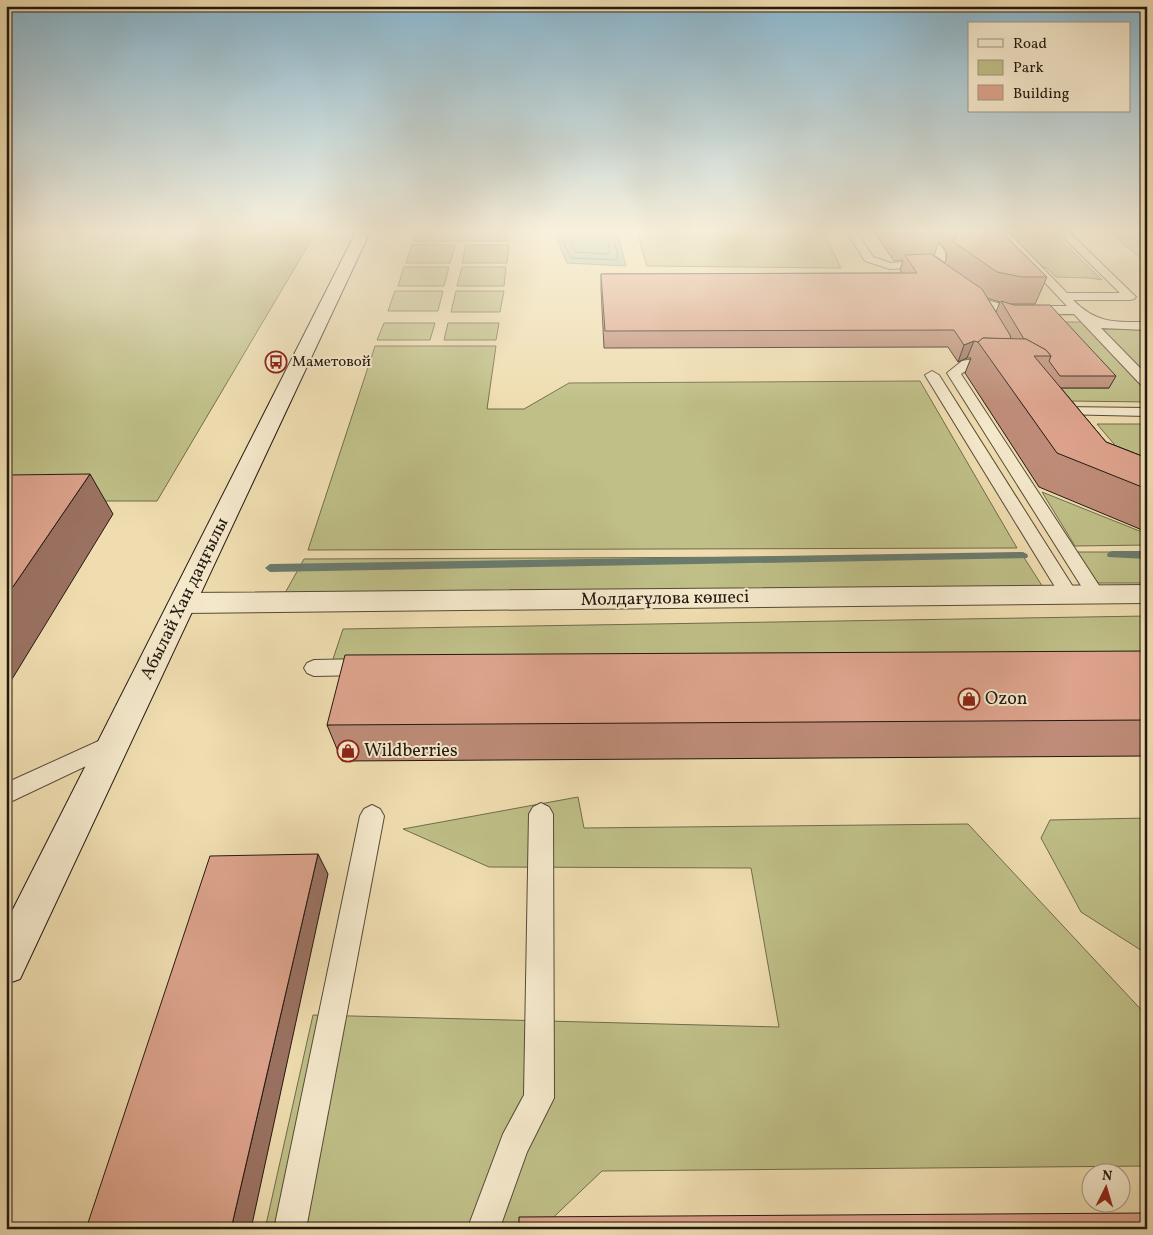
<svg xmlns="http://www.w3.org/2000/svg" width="1153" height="1235" font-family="Vollkorn,serif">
  <rect width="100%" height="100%" fill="#efddb0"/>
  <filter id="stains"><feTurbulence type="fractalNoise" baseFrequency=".004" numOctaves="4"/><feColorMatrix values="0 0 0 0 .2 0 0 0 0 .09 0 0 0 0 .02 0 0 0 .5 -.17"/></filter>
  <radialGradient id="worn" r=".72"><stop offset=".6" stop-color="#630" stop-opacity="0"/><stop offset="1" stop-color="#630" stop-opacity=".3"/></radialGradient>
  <g fill="#bfbf87" stroke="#716c4c">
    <path d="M6 232H316L157 501H6Z"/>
    <path d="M416 232H505L509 241H413Z"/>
    <path d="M637 232H823L841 268 647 266Z"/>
    <path d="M1011 232H1052L1102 280 1090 278 1056 277 1047 268 1039 266 1019 245 1017 237Z"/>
    <path d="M1109 232H1128L1147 247V263Z"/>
    <path d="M412 245H455L450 263H406Z"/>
    <path d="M466 245H509L507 263H462Z"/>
    <path d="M404 267H449L444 286H398Z"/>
    <path d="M462 267H506L504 286H457Z"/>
    <path d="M395 291H443L438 311H388Z"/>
    <path d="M456 291H504L500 312H451Z"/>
    <path d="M1050 322H1083L1147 388V402L1069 401 1059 388H1109Z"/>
    <path d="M384 323H435L430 340H377Z"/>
    <path d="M448 323H499L496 340H444Z"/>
    <path d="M1098 329 1147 330V376Z"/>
    <path d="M375 346H496L487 409H524L569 383 920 381 1017 548 308 550Z"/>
    <path d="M1097 424H1147V464L1130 463Z"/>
    <path d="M1042 492 1147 534V545L1075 546Z"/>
    <path d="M1076 552H1147V583H1098Z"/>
    <path d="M1023 556 1048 595 280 602 304 559Z"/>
    <path d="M1147 616V652L330 668 343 629Z"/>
    <path d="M578 797 584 828 968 824 1147 1016V1166L602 1171 541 1229H265L313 1015 779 1027 751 868 489 867 403 829Z"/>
    <path d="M1147 818V954L1081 912 1041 838 1050 820Z"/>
  </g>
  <path fill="#9abcac" stroke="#6a7b6e" d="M554 232H617L626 266 567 263Z"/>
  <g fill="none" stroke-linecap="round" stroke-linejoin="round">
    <g stroke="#5e6a5e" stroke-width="1">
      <path d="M559 232 571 258 616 260 618 257 612 232"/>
      <path d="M566 232 575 252 608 254 610 251 606 232"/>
    </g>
    <g fill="#6a7b6e" fill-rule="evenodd">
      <path d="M1112 551H1147V559L1108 557 1107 555 1108 553Z"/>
      <path d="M1023 552 1027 554 1028 556 1027 558 270 572 265 568 270 564Z"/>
    </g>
    <g stroke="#564a39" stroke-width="2">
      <g id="lane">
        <path d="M847 232H857L873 257 891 263 935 260V252L919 232H929L945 252 946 263 941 266 890 269 865 261Z"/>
        <path d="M997 232H1008L1067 293H1120L1058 232H1069L1134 295 1136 297 1134 299 1130 300H1073C1097 324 1115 322 1147 322V330L1101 328 1147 375V387L1142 386 1074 314C1041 314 987 321 964 292L966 290H974L986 300 1010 306H1067Z"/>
        <path d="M967 360 995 361 1002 365C993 374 976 363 961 374L1102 590 1105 595 1102 600 1096 601 1090 600 947 373 962 361Z"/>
        <path d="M932 371 939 375 1075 590 1078 595 1075 600 1069 601 1063 600 925 375Z"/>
        <path d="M1062 407 1147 408V416L1057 414 1055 411Z"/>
        <path d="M366 659 373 662 376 667 373 672 366 675 314 676 307 673 304 668 307 663 314 660Z"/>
        <path d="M114 734 122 737 125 743 122 749 6 804V783Z"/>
        <path d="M541 803 549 807 553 814 554 1098 527 1152 502 1222V1229H470V1222L503 1134 524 1095 529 814 533 807Z"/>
        <path d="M372 805 380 809 384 816 306 1229H274L360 816 364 809Z"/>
      </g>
    </g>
    <g stroke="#564a39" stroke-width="2">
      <path id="street" d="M1147 585V603L184 613 174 610 170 603 174 596 184 593Z"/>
    </g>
    <g stroke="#231911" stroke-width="2">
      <path id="secondary" d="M356 232H370L20 979 6 984V923Z"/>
    </g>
    <use href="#lane" fill="#f5e9cc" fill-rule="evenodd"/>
    <use href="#street" fill="#f5e9cc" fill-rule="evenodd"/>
    <use href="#secondary" fill="#f5e9cc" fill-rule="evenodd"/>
  </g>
  <g fill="#be8c78" stroke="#231911" fill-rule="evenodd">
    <path d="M874 232H1001L1047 277 1035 304H1011L1116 376 1109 388H1061L1106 442 1147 458V532L1039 487 965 373 971 358H967L958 362 948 347 604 348 601 289V274L902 273 900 270 903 260 894 261ZM939 242 946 251 947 256 945 263 934 255ZM987 298 1000 302 996 312Z"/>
    <path d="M1147 651V756L342 761 327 725Z"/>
  </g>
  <g fill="#9b7262" stroke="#231911">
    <path d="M974 341 967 358 958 362 964 345Z"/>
    <path d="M90 474 113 514 6 689V597Z"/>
    <path d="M318 854 328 874 251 1229H231Z"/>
  </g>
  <g fill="#dda38c" stroke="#231911">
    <path d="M899 232H942V233L901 235Z"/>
    <path d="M956 232H1001L1047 277H1022L997 272 952 241 957 237Z"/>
    <path d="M931 254 982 289 1010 335 1011 339 983 338 978 342 974 341 964 345 954 330 605 331 601 274 917 273 905 255Z"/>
    <path d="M1001 301 1014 305H1050L1116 376H1060L1049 361 1051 356 1046 350 1026 339H1024Z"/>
    <path d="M983 338 1026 339 1046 350 1051 356H1034L1106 442 1147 458V489L1057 453 978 342Z"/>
    <path d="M90 474 6 597V477L8 475Z"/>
    <path d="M1147 651V720L327 725 345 655Z"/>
    <path d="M318 854 231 1229H86L210 856Z"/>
    <path d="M1147 1213V1229H519V1217Z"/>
  </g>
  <linearGradient id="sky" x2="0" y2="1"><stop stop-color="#89b7d0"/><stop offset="0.57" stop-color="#f8f0db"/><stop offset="1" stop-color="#f8f0db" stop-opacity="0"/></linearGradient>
  <rect width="1153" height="405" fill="url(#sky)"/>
  <defs>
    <g id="bus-ring" transform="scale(1.125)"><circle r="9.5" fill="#f5e9cc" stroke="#8f2418" stroke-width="1.5"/><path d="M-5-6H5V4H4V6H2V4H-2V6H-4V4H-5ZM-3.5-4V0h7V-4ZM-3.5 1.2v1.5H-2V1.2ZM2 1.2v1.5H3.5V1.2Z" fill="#8f2418"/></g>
    <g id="shop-ring" transform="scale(1.125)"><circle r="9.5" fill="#f5e9cc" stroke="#8f2418" stroke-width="1.5"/><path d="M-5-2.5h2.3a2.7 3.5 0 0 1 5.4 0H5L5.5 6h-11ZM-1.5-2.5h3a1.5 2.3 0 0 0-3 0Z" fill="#8f2418"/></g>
  </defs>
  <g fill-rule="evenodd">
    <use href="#bus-ring" x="276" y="362"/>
    <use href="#shop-ring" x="969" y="699"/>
    <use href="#shop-ring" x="348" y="751"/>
  </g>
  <g text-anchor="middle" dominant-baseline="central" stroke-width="4" stroke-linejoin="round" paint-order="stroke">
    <g font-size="15" fill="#231911" stroke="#f5e9cc" text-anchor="start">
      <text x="292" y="362">Маметовой</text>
    </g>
    <g font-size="18" fill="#231911" stroke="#f5e9cc">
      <text transform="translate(185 599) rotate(-64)">Абылай Хан даңғылы</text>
      <text transform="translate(665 599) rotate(-1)">Молдағұлова көшесі</text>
    </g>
    <g font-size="18" fill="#231911" stroke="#f5e9cc" text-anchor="start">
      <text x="985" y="699">Ozon</text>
      <text x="364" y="751">Wildberries</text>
    </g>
  </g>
  <rect width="1153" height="1235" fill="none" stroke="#efddb0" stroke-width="25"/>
  <rect x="8" y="8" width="1138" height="1220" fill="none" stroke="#231911" stroke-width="2.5"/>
  <rect x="12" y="12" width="1128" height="1210" fill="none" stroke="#231911"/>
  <rect x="968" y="22" width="162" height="90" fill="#f5e9cc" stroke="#a19681"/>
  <rect x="978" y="39" width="25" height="8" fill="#f5e9cc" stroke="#a19681"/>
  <text x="1013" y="48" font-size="15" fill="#231911">Road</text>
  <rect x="978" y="60" width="25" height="15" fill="#bfbf87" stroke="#a19681"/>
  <text x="1013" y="72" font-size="15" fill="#231911">Park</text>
  <rect x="978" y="85" width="25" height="15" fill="#dda38c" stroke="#a19681"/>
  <text x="1013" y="98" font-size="15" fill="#231911">Building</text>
  <g transform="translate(1106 1188) rotate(5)"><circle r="24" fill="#f5e9cc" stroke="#a19681"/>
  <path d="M0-4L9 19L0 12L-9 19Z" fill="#8f2418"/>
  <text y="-8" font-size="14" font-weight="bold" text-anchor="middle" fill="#231911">N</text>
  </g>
  <rect width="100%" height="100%" filter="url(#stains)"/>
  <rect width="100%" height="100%" fill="url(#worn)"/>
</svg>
